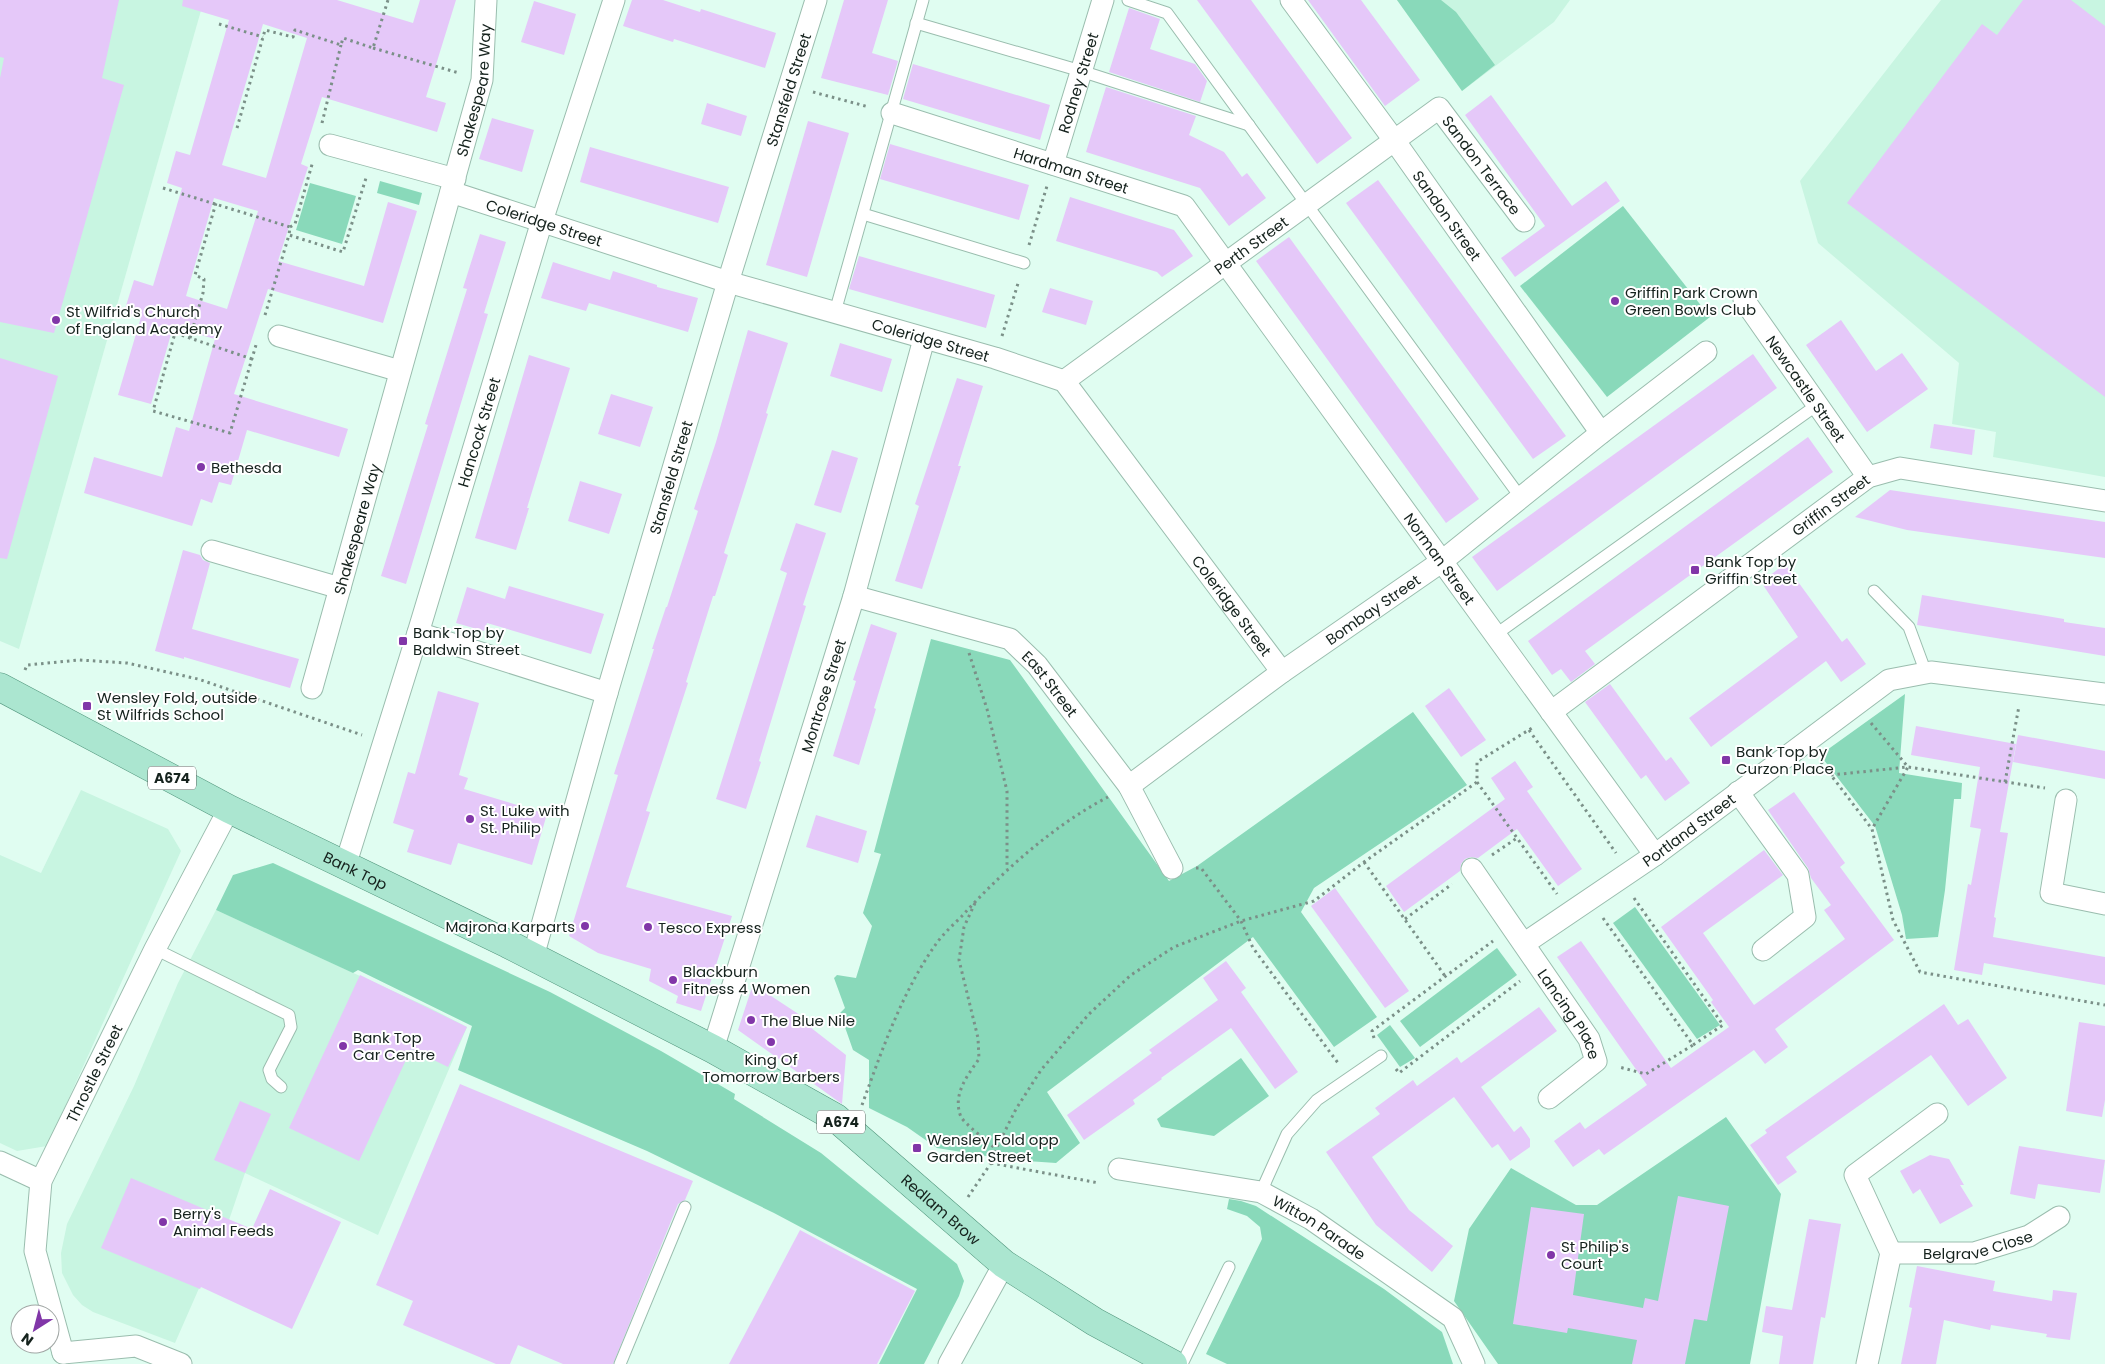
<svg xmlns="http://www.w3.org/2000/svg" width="2105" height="1364" font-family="Poppins,sans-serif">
  <rect width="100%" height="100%" fill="#e0fdf1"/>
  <g fill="#c8f5e1">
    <path d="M0 0H204L19 649 0 641Z"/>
    <path d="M1397 0H1570L1554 22 1462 91Z"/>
    <path d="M1941 0H2105V477L1993 457 1996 432 1952 424 1959 363 1818 243 1800 181Z"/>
    <path d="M81 790 168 829 181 851 47 1146 17 1151 0 1143V855L41 873Z"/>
    <path d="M216 910 430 1008 467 1027 378 1235 245 1173 229 1220 175 1343 93 1312 82 1305 73 1295 62 1273 61 1253 67 1224 134 1086 178 983Z"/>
  </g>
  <g fill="#89d9ba">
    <path d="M1397 0H1441L1456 12 1495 65 1462 91Z"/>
    <path d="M380 181 422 193 419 205 377 193Z"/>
    <path d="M310 183 356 196 342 244 296 230Z"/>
    <path d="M1623 206 1710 317 1607 397 1520 286Z"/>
    <path d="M931 639 1010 660 1169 881 1197 866 1413 712 1467 785 1314 888 1301 912 1377 1017 1334 1047 1253 937 1047 1092 1080 1143 1056 1163 1011 1160 937 1148 907 1127 869 1108V1060L853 1050 840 1013 845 1008 834 978 837 975 856 978 872 926 863 913 881 854 874 852Z"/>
    <path d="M1905 694 1899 773 1962 783 1961 799H1954L1945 890 1938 937 1906 939 1902 915 1875 826 1820 755Z"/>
    <path d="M273 863 550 992 661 1051 735 1094 734 1099 821 1153 957 1264 964 1281 959 1296 924 1364H879L917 1289 774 1213 647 1151 458 1070 472 1026 358 970 353 973 216 910 233 875Z"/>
    <path d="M1635 907 1720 1025 1697 1039 1613 923Z"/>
    <path d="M1497 948 1517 975 1420 1047 1400 1021Z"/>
    <path d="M1390 1025 1415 1058 1400 1067 1377 1035Z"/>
    <path d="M1241 1058 1269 1096 1214 1136 1161 1127 1157 1119Z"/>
    <path d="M1726 1117 1781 1194 1750 1364H1498L1454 1301 1469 1229 1511 1168 1576 1205H1597Z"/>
    <path d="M1229 1199 1241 1201 1256 1206 1384 1289 1442 1332 1453 1364H1227L1206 1354 1262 1239 1260 1227 1247 1216 1227 1209Z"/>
  </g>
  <g fill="#e5c8f9" fill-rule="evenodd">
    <path d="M0 0H119L102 78 124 85 54 333 0 322V78L4 58 0 57Z"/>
    <path d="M183 0H337L413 23 420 0H456L426 97 446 103 437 132 322 97 301 164 308 167 278 261 364 286 388 202 417 211 383 323 268 289 234 394 348 429 339 457 247 430 231 485 219 482 212 503 201 499 192 526 84 493 94 457 162 477 176 427 189 431 215 339 173 327 151 404 118 395 141 317 124 312 134 280 153 286 182 188 167 183 176 151 190 155 229 20 182 6ZM263 24 307 38 266 178 222 165ZM214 198 258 211 227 309 186 296Z"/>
    <path d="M632 0H663L700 12 701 9 776 33 765 68 674 39 673 42 623 26Z"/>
    <path d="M844 0H888L872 53 898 61 888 95 821 78Z"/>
    <path d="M1197 0H1251L1352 138 1317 164Z"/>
    <path d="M1308 0H1361L1420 80 1385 106Z"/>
    <path d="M2023 0H2071L2105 26V397L1847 203 1982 24 1997 35Z"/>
    <path d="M534 1 576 14 564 55 521 42Z"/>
    <path d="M1129 8 1160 19 1150 49 1195 64 1207 81 1200 102 1109 72Z"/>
    <path d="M913 64 1050 105 1040 140 903 99Z"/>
    <path d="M1106 87 1196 116 1189 135 1224 152 1242 177 1247 173 1266 198 1229 226 1200 188 1086 152Z"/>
    <path d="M1491 95 1572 206 1606 181 1620 201 1515 277 1501 258 1545 226 1465 115Z"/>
    <path d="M707 103 747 116 741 136 701 124Z"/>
    <path d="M492 118 534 130 522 172 479 159Z"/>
    <path d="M808 121 849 133 807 277 766 265Z"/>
    <path d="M890 144 1029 185 1019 220 880 179Z"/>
    <path d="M590 147 729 187 718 223 580 182Z"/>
    <path d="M1378 180 1566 436 1533 459 1346 203Z"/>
    <path d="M1070 197 1174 230 1193 256 1162 277 1157 272 1056 241Z"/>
    <path d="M480 234 506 242 484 313 488 314 406 584 381 576 428 425 425 424 467 289 463 288Z"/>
    <path d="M1289 237 1479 499 1446 523 1256 261Z"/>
    <path d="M859 256 995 295 986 328 849 289Z"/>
    <path d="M553 262 610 280 613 271 657 285V287L698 298 688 332 589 303 586 311 541 298Z"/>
    <path d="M1050 288 1093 301 1086 325 1042 312Z"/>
    <path d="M1841 320 1876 371 1902 353 1928 389 1867 432 1806 345Z"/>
    <path d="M748 330 788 343 766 413 768 414 724 553 728 555 715 596H713L686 682 688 683 646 811 650 812 626 887 732 916 701 1011 676 1003 678 996 649 981 651 969 598 953 569 936 618 775 614 774 654 649H652L666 607H667L698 511 694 509 716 442Z"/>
    <path d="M840 343 892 359 882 392 830 376Z"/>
    <path d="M1753 354 1777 388 1497 591 1472 557Z"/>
    <path d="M529 355 570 368 527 508H529L516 550 475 538Z"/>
    <path d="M0 358 58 376 7 559 0 558Z"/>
    <path d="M957 378 983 386 958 466H961L922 589 895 581 919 506 915 504Z"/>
    <path d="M611 394 653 407 640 447 598 434Z"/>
    <path d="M1934 424 1975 430 1972 455 1930 448Z"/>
    <path d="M1808 437 1833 472 1585 651 1595 664 1571 682 1561 669 1552 675 1528 641Z"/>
    <path d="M832 450 858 458 841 513 814 505Z"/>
    <path d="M580 481 622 494 609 534 568 521Z"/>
    <path d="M1890 490 2105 522V558L1907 530 1855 517Z"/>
    <path d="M796 523 826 533 803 605 806 606 759 761 761 762 746 809 716 799 787 573 780 570Z"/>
    <path d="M183 550 200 555 203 560 210 563 192 629 299 659 290 688 184 657V659L155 651Z"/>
    <path d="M1785 564 1842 642 1847 638 1866 664 1841 682 1826 661 1711 747 1689 718 1798 637 1761 582Z"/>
    <path d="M509 586 604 614 591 654 487 623 484 631 456 623 467 587 505 599Z"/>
    <path d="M1922 595 2064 619V622L2105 628V656L1917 625Z"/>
    <path d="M871 624 897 633 874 708 876 709 859 765 833 756 856 681 853 680Z"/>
    <path d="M1610 684 1666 761 1671 757 1690 783 1665 801 1646 775 1641 779 1585 702Z"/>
    <path d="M1449 688 1486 740 1461 757 1425 706Z"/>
    <path d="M438 691 479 703 459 775 468 778 464 789 547 814 532 865 458 843 451 865 407 852 414 830 393 823 408 772 415 774Z"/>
    <path d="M1916 726 2016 744 2000 832 2008 833 1994 917 1996 918 1993 937 2105 957V985L1984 963 1982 975 1954 970 1968 884 1971 885 1981 829 1970 827 1980 767 1911 755Z"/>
    <path d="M2018 735 2105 751V779L2013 762Z"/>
    <path d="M1515 761 1533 787 1527 791 1582 869 1558 886 1517 829 1478 858 1471 857 1465 859 1461 864 1460 871 1404 912 1386 886 1505 799 1491 778Z"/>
    <path d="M1794 792 1845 863 1840 867 1894 940 1775 1029 1788 1047 1765 1064 1754 1050 1604 1155 1599 1149 1573 1167 1554 1141 1580 1122 1585 1129 1647 1085 1557 957 1581 941 1671 1068 1729 1027 1711 1002 1713 1000 1661 927 1764 850 1783 875 1703 933 1754 1005 1845 939 1824 910 1831 905 1811 878 1808 868 1768 810Z"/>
    <path d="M816 815 867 831 858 863 806 847Z"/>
    <path d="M1335 888 1409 991 1385 1008 1311 906Z"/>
    <path d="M1226 961 1246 988 1241 992 1298 1072 1275 1089 1231 1028 1161 1078 1162 1079 1133 1100 1135 1104 1084 1140 1067 1115 1152 1053 1149 1050 1218 1000 1203 978Z"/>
    <path d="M360 975 467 1027 448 1067 411 1049 359 1161 289 1128Z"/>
    <path d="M753 984 803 1017 801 1020 846 1055 842 1104 738 1030Z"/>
    <path d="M1944 1004 1958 1025 1968 1019 2007 1078 1968 1106 1931 1055 1786 1157 1797 1172 1778 1185 1750 1145 1767 1133 1765 1130Z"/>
    <path d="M1539 1007 1557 1031 1481 1087 1514 1132 1521 1126 1530 1139V1147L1510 1161 1498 1144 1492 1148 1454 1097 1372 1157 1409 1210 1453 1246 1432 1272 1376 1225 1326 1152 1380 1114 1375 1108 1413 1080 1417 1086 1457 1057 1461 1063Z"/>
    <path d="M2079 1022 2105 1026V1100L2102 1117 2066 1111Z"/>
    <path d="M460 1084 693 1181 685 1200 678 1204 613 1364H563L518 1345 510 1364H496L403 1325 413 1301 376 1285Z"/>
    <path d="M240 1101 271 1114 245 1173 214 1160Z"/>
    <path d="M2019 1146 2105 1160 2100 1193 2038 1184 2035 1199 2010 1194Z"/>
    <path d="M1930 1155 1949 1159 1964 1185H1960L1973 1206 1940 1224 1920 1189 1913 1194 1900 1171Z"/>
    <path d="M131 1178 252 1229 270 1189 341 1222 292 1329 201 1287 200 1289 101 1248Z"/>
    <path d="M1678 1196 1729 1206 1707 1321 1694 1319 1685 1364H1632L1637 1340 1568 1328 1567 1333 1513 1324 1531 1207 1584 1214 1573 1295 1643 1308 1645 1298 1658 1301Z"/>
    <path d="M1809 1219 1841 1224 1825 1318 1821 1317 1813 1364H1779L1783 1336 1762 1332 1766 1306 1792 1310Z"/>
    <path d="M800 1230 915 1291 877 1364H729Z"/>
    <path d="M1917 1266 1995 1281 1993 1291 2052 1301 2053 1290 2077 1293 2070 1340 2046 1337 2047 1334 1991 1325 1990 1330 1944 1320 1936 1364H1901L1912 1308 1909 1307Z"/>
  </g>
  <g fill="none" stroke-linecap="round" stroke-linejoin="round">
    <g stroke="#9abdae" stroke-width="13">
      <g id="service">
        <path d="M1128 0 1167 13 1521 498"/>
        <path d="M916 23 1081 71 1249 125"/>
        <path d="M863 214 1024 263"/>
        <path d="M835 312 923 0"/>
        <path d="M1874 591 1909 627 1926 673"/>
        <path d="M1495 635 1817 405"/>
        <path d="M155 949 289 1015 291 1027 269 1070 272 1079 281 1087"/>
        <path d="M1261 1192 1287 1134 1317 1100 1381 1056"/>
        <path d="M620 1364 685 1207"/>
        <path d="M1182 1364 1229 1267"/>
      </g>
    </g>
    <g stroke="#9abdae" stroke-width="23">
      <g id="minor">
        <path id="s1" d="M1291 0 1394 140 1601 433"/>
        <path id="s2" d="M892 113 1184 206 1655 855"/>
        <path d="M330 145 455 179"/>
        <path id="s3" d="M1053 164 1103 0"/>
        <path id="s4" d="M451 192 728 282 995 358 1064 381 1282 672"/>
        <path id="s5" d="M1744 300 1868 477"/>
        <path d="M279 336 400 371"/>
        <path id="s6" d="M1064 381 1439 108 1524 221"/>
        <path d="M212 551 340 588"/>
        <path id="s7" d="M854 596 1010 639 1037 665 1129 786 1172 868"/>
        <path d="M418 633 607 693"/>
        <path id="s8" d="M312 688 482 80 486 0"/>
        <path id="s9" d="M1551 712 1868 477 1900 468 2105 501"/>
        <path id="s10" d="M1129 786 1282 672 1441 562 1601 433 1706 352"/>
        <path d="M1738 792 1798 875 1805 917 1763 950"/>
        <path d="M2066 800 2051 893 2105 904"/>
        <path id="s11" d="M345 866 418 633 542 221 614 0"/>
        <path id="s12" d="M1472 869 1589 1039 1596 1061 1549 1098"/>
        <path id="s13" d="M1525 943 1655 855 1889 680 1931 672 2105 694"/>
        <path id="s14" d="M533 957 607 693 728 282 816 0"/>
        <path id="s15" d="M713 1049 854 596 924 339"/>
        <path d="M0 1162 41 1181"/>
        <path id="s16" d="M1119 1169 1261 1192 1311 1219 1453 1318 1474 1364"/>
        <path id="s17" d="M1891 1253H1974L2029 1236 2059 1217"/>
        <path id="s18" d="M63 1353 35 1251 41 1181 155 949 229 809"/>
        <path d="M63 1353 136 1346 181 1364"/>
        <path d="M949 1364 1004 1264"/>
        <path d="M1867 1364 1891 1253 1855 1175 1937 1114"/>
      </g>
    </g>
    <g stroke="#52967d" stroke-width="29">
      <g id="primary">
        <path id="s19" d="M0 687 229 809 508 944 713 1049 836 1118 1004 1264 1095 1322 1173 1364"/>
      </g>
    </g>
    <g stroke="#7b9088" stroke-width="3" stroke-dasharray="2.5 4" stroke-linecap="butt">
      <path d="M219 24 263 37"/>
      <path d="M373 48 459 73"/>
      <path d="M813 92 869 107"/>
      <path d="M322 123 341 45"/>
      <path d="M237 128 265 30 293 37 295 30 341 45 343 38 373 48 388 0"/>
      <path d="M163 188 290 227 289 235"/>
      <path d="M290 227 295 224 313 161"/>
      <path d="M1029 245 1047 186"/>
      <path d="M265 315 289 235 343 252 366 178"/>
      <path d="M1002 336 1019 280"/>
      <path d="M190 338 203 293 204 279 195 275 216 203"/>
      <path d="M252 359 175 333 153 411 230 433 256 345"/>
      <path d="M969 653 987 709 1007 791V869"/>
      <path d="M25 670 27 665 79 660 127 663 198 679 362 735"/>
      <path d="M1871 723 1908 767 1872 829"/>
      <path d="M1529 730 1616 853"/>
      <path d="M1821 762 1872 829 1893 920 1920 972 2105 1005"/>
      <path d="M1831 775 1908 767 2045 788"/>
      <path d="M1477 782 1557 894"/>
      <path d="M2005 782 2019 706"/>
      <path d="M1492 855 1517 838"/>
      <path d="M1364 862 1445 976"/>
      <path d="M1196 868H1201L1241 921 1253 948 1338 1063"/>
      <path d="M1634 898 1723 1025 1693 1045"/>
      <path d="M975 903 964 927 959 960 978 1038 979 1059C967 1076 952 1095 961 1117 964 1123 989 1143 996 1149"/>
      <path d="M1603 918 1693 1045 1646 1074 1619 1067"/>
      <path d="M1405 919 1452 884"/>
      <path d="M1374 1038 1372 1031 1493 941"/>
      <path d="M1396 1069 1399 1073 1520 981"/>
      <path d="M862 1105C882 1050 902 992 936 944 943 934 953 925 962 916 1003 871 1054 825 1108 797"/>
      <path d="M991 1163 1099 1183"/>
      <path d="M968 1197 991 1163 996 1149 1016 1109 1041 1070 1089 1014 1131 975 1174 947 1241 921 1314 901 1364 862 1477 782V762L1532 728"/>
    </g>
    <use href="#service" stroke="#fff" stroke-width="11"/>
    <use href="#minor" stroke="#fff" stroke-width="21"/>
    <use href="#primary" stroke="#abe6d0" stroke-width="28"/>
  </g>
  <g fill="#8136a8" stroke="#fff" stroke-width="2">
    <circle cx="1615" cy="301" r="5"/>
    <circle cx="56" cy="320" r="5"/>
    <circle cx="201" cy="467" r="5"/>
    <rect x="1690" y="565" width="10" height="10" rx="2.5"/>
    <rect x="398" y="636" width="10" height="10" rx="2.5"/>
    <rect x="82" y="701" width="10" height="10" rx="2.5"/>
    <rect x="1721" y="755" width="10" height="10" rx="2.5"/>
    <circle cx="470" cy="819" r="5"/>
    <circle cx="585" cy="926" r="5"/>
    <circle cx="648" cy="927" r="5"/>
    <circle cx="673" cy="980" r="5"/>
    <circle cx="751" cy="1020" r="5"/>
    <circle cx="771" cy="1042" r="5"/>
    <circle cx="343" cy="1046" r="5"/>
    <rect x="912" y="1143" width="10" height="10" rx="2.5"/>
    <circle cx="163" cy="1222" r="5"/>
    <circle cx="1551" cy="1255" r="5"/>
  </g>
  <g text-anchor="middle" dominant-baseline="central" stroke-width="4" stroke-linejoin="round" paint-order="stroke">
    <g fill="#fff" stroke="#5b6461" stroke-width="1">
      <rect x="148" y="766.5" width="48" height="23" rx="4"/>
      <rect x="817" y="1110.5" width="48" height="23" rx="4"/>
    </g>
    <g font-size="14" font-weight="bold" fill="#15221d">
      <text x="172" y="778">A674</text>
      <text x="841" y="1122">A674</text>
    </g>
    <g font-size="15" fill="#15221d" stroke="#fff">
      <text stroke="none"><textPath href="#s3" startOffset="85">Rodney Street</textPath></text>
      <text stroke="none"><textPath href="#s8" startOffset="620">Shakespeare Way</textPath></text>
      <text stroke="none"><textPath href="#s14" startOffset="904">Stansfeld Street</textPath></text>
      <text stroke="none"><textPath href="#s6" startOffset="535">Sandon Terrace</textPath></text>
      <text stroke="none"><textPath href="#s2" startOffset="188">Hardman Street</textPath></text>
      <text stroke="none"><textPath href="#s1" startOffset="266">Sandon Street</textPath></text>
      <text stroke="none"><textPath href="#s4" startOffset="98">Coleridge Street</textPath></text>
      <text stroke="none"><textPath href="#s6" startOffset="231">Perth Street</textPath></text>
      <text stroke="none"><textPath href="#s4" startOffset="502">Coleridge Street</textPath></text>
      <text stroke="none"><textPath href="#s5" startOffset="108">Newcastle Street</textPath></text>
      <text stroke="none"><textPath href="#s11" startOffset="454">Hancock Street</textPath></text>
      <text stroke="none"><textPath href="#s14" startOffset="499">Stansfeld Street</textPath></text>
      <text stroke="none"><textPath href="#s9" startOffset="348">Griffin Street</textPath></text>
      <text stroke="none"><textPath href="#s8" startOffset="165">Shakespeare Way</textPath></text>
      <text stroke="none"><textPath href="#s2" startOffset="742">Norman Street</textPath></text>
      <text stroke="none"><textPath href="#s4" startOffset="922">Coleridge Street</textPath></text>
      <text stroke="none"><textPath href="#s10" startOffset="301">Bombay Street</textPath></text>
      <text stroke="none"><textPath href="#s7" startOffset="222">East Street</textPath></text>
      <text stroke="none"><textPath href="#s15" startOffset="370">Montrose Street</textPath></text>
      <text stroke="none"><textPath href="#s13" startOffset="199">Portland Street</textPath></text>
      <text stroke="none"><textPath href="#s19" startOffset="400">Bank Top</textPath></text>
      <text stroke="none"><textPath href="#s12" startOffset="175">Lancing Place</textPath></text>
      <text stroke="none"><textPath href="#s18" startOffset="296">Throstle Street</textPath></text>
      <text stroke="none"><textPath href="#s19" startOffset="1080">Redlam Brow</textPath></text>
      <text stroke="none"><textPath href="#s16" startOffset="212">Witton Parade</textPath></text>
      <text stroke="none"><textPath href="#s17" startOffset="88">Belgrave Close</textPath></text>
    </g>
    <g font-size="15" fill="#15221d" stroke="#fff" text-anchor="start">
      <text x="1625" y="292">Griffin Park Crown<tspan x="1625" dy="17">Green Bowls Club</tspan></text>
      <text x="66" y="311">St Wilfrid's Church<tspan x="66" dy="17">of England Academy</tspan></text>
      <text x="211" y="467">Bethesda</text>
      <text x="1705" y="561">Bank Top by<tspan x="1705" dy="17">Griffin Street</tspan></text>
      <text x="413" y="632">Bank Top by<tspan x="413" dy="17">Baldwin Street</tspan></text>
      <text x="97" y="697">Wensley Fold, outside<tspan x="97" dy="17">St Wilfrids School</tspan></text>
      <text x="1736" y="751">Bank Top by<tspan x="1736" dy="17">Curzon Place</tspan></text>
      <text x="480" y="810">St. Luke with<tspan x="480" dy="17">St. Philip</tspan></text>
      <text x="575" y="926" text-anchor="end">Majrona Karparts</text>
      <text x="658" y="927">Tesco Express</text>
      <text x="683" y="971">Blackburn<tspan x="683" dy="17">Fitness 4 Women</tspan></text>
      <text x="761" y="1020">The Blue Nile</text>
      <text x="353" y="1037">Bank Top<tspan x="353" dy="17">Car Centre</tspan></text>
      <text x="771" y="1059" text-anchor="middle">King Of<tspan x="771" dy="17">Tomorrow Barbers</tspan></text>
      <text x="927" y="1139">Wensley Fold opp<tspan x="927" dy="17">Garden Street</tspan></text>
      <text x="173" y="1213">Berry's<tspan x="173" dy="17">Animal Feeds</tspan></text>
      <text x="1561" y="1246">St Philip's<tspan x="1561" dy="17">Court</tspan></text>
    </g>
  </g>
  <g transform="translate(35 1329) rotate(216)"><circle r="24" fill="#ffffff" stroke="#a1a7a5"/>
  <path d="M0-4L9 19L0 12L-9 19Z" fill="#8136a8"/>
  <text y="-8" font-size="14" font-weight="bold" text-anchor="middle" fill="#15221d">N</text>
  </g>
</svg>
